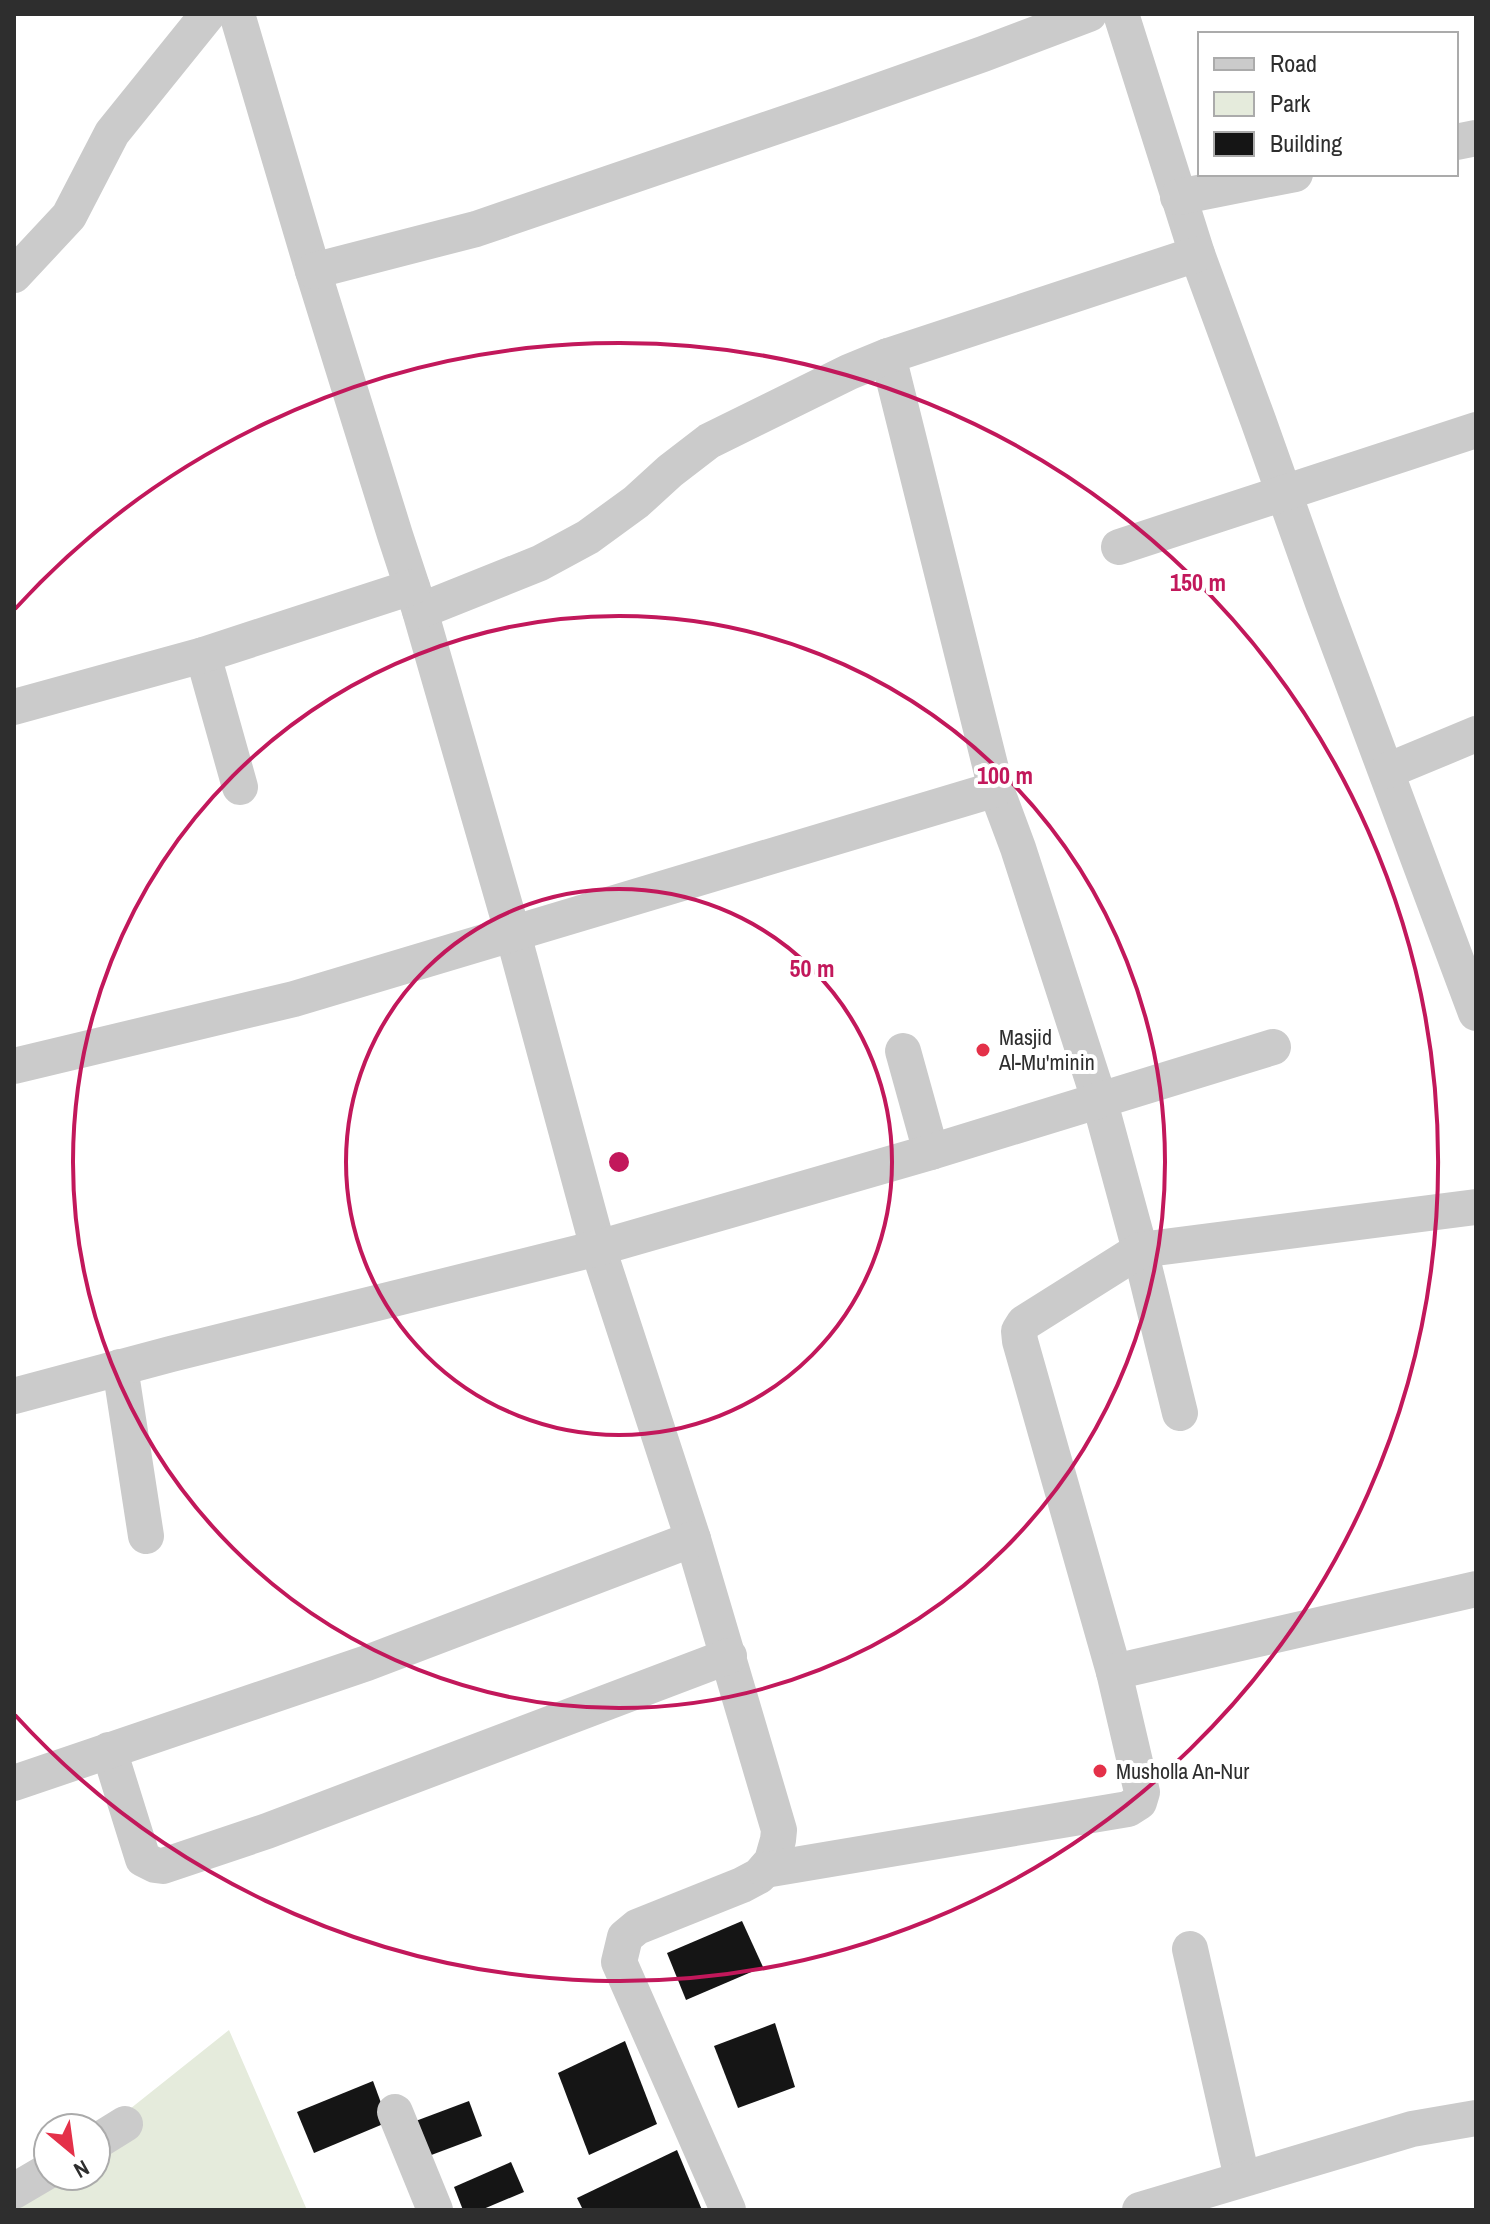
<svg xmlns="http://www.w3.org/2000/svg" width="1490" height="2224" font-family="'Archivo Narrow',sans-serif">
  <rect width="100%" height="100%" fill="#fff"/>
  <path fill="#e5ebdc" d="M229 2030 307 2210H14V2201L48 2176H96V2136Z"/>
  <g fill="#151515">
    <path d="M742 1921 763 1967 686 2000 667 1953Z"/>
    <path d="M775 2023 795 2087 738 2108 714 2046Z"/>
    <path d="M625 2041 657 2124 589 2155 558 2073Z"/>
    <path d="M373 2081 388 2122 314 2153 297 2112Z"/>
    <path d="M469 2101 482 2136 426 2157 413 2122Z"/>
    <path d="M677 2150 702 2210H583L577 2198Z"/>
    <path d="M511 2162 524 2192 481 2210H463L454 2187Z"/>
  </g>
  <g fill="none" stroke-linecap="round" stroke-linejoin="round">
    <g stroke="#cbcbcb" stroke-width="36">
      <path d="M237 14 313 271 395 535 420 611 513 934 598 1248 693 1539 779 1830 778 1840 772 1861 759 1876 742 1885 637 1927 625 1937 619 1962 728 2210"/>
      <path d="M1121 14 1197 254 1258 420 1323 603 1476 1013"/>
      <path d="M1456 142 1476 138"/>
      <path d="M1178 197 1295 174"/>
      <path d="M313 271 476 229 833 107 983 54 1089 14"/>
      <path d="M14 275 69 216 112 133 208 14"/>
      <path d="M888 356 996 789 1018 848 1099 1099 1140 1250 1180 1413"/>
      <path d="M1119 547 1476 430"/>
      <path d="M420 611 540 563 588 537 636 502 670 471 709 441 849 372 888 356 1197 254"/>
      <path d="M203 655 240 787"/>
      <path d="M14 707 203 655 412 587"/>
      <path d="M1387 771 1476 734"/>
      <path d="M903 1051 931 1152"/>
      <path d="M14 1066 294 999 996 789"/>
      <path d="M120 1367 146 1536"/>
      <path d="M14 1396 171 1354 598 1248 931 1152 1273 1047"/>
      <path d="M1114 1672 1020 1341 1019 1331 1024 1323 1140 1250 1476 1207"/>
      <path d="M109 1750 143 1859 155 1865 163 1866 267 1831 729 1656"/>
      <path d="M14 1783 367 1663 693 1539"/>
      <path d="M765 1870 1128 1809 1139 1802 1142 1792 1114 1672 1476 1589"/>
      <path d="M1190 1949 1242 2178"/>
      <path d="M395 2112 435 2210"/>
      <path d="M96 2142 125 2124"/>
      <path d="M14 2191 48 2171"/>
      <path d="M1140 2210 1412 2129 1476 2118"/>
    </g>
  </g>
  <g fill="none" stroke="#c2185b" stroke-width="4">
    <circle cx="619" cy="1162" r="273"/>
    <circle cx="619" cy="1162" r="546"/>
    <path d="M15 609A819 819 0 1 1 15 1715"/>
  </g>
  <g fill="#e43149" stroke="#fff" stroke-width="3">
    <circle cx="983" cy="1050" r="8"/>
    <circle cx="1100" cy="1771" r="8"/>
  </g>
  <g text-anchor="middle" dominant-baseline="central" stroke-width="8" stroke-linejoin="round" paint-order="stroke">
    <g font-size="22" fill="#2e2e2e" stroke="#fff" text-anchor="start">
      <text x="999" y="1037">Masjid<tspan x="999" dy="25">Al-Mu'minin</tspan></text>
      <text x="1116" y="1771">Musholla An-Nur</text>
    </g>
  </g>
  <circle cx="619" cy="1162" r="12" fill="#c2185b" stroke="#fff" stroke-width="4"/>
  <g font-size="24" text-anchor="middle" font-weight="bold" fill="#c2185b" stroke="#fff" stroke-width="8" stroke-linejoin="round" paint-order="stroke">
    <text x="1198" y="591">150 m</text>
    <text x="1005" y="784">100 m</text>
    <text x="812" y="977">50 m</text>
  </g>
  <rect width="1490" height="2224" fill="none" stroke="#2e2e2e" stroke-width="32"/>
  <rect x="1198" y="32" width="260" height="144" fill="#ffffff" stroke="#ababab" stroke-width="2"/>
  <rect x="1214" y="58" width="40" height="12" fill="#cbcbcb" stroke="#ababab" stroke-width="2"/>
  <text x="1270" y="72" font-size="24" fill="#2e2e2e">Road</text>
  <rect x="1214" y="92" width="40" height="24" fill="#e5ebdc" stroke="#ababab" stroke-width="2"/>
  <text x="1270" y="112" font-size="24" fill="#2e2e2e">Park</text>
  <rect x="1214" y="132" width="40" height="24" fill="#151515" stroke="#ababab" stroke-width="2"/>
  <text x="1270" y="152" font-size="24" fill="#2e2e2e">Building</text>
  <g transform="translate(72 2152) rotate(151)"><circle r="38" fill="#ffffff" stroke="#ababab" stroke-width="2"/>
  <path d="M0-6L14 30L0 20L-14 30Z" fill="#e43149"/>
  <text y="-12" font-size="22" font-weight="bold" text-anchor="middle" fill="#2e2e2e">N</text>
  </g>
</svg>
